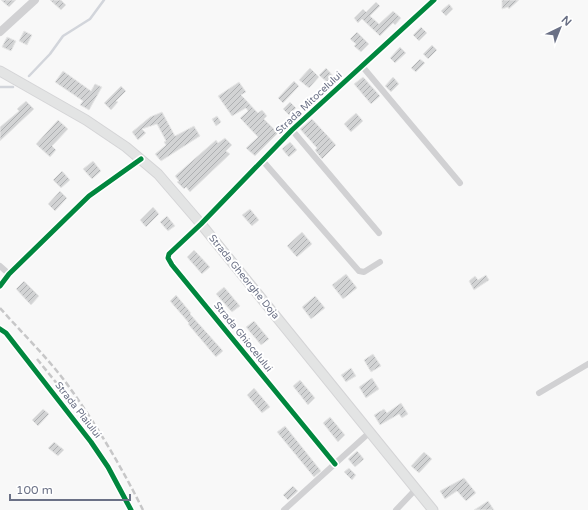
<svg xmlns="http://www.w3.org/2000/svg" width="588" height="510" font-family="'Varela Round',sans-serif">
  <defs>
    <pattern id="building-hatch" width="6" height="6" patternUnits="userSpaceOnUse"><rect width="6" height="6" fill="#d2d3d4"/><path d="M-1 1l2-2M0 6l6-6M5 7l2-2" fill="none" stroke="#aeb0b2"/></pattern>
  </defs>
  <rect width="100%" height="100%" fill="#f8f8f8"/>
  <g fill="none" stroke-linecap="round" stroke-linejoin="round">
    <g stroke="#d2d5db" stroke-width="2.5">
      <path d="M29 76 50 54 63 36 90 19 104 0"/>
      <path d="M0 87H13"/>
    </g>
  </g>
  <g fill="url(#building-hatch)" stroke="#e8e8e8">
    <path d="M1 0H16L9 7Z"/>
    <path d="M50 0H61L66 5 61 10Z"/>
    <path d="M502 0H519L509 9 508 7 502 9Z"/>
    <path d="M376 2 380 6 370 16 379 24 393 11 401 18 395 25 393 23 380 36 362 19 358 23 354 18 363 9 366 12Z"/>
    <path d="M449 4 453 9 446 16 441 11Z"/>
    <path d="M421 27 427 33 419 41 413 35Z"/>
    <path d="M24 31 32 35 27 45 19 41Z"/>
    <path d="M357 32 369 44 361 52 354 46 356 44 350 39Z"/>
    <path d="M7 37 16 41 11 51 2 47Z"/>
    <path d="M432 45 437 50 428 59 423 54Z"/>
    <path d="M400 47 406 53 395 63 390 58Z"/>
    <path d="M420 59 425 63 416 72 411 68Z"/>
    <path d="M310 68 319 77 309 88 299 80Z"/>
    <path d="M326 68 334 77 328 83 319 75Z"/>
    <path d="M63 71 91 91 95 84 102 87 89 110 80 105 83 101 55 82Z"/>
    <path d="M363 77 380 96 371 104 354 84Z"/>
    <path d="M393 77 399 84 391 92 385 86Z"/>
    <path d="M294 81 299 86 283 103 278 98Z"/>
    <path d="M239 82 246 92 241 95 258 113 262 110 267 116 264 119 278 133 255 156 246 148 258 137 240 118 248 111 246 108 232 116 218 96Z"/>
    <path d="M121 86 126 91 116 101 118 102 111 110 104 103Z"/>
    <path d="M26 101 34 109 0 141V127L19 111 17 109Z"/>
    <path d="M290 102 296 108 289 115 283 109Z"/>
    <path d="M162 112 175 136 194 126 200 136 161 161 155 154 166 145 164 142 166 141 157 124 142 129 146 133 138 140 132 132 150 117Z"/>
    <path d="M356 113 363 121 351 132 344 124Z"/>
    <path d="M217 116 221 122 216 126 212 119Z"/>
    <path d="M312 119 336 145 322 159 315 150 317 148 300 129Z"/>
    <path d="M58 120 68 129 52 146 56 150 50 157 36 144Z"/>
    <path d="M225 138 232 145 226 151 230 154 190 192 186 187 184 189 177 182 179 181 175 176 216 140 218 143Z"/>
    <path d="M290 142 297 150 289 157 282 149Z"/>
    <path d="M93 161 101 171 92 179 83 169Z"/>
    <path d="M62 171 70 180 61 188 53 180Z"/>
    <path d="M60 191 67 198 55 211 48 204Z"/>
    <path d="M153 207 159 214 146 227 140 220Z"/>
    <path d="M250 209 259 220 252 226 242 215Z"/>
    <path d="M167 216 175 226 168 231 160 222Z"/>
    <path d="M302 232 312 244 297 257 287 246Z"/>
    <path d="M194 250 210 267 202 274 187 257Z"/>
    <path d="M346 274 357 288 343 299 332 285Z"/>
    <path d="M486 275 489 280 474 290 469 281 475 276 478 280Z"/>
    <path d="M24 281 39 296 31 305 16 289Z"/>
    <path d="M224 287 240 306 232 312 216 294Z"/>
    <path d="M176 295 191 313 190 314 223 351 216 357 188 324 189 323 170 301Z"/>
    <path d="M315 296 325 308 311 319 302 307Z"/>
    <path d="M254 321 269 339 261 345 246 327Z"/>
    <path d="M373 354 381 366 371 372 364 360Z"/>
    <path d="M351 368 356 376 346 382 341 375Z"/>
    <path d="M372 378 379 389 366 398 359 387Z"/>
    <path d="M300 380 315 398 308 405 293 386Z"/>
    <path d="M254 388 270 407 262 413 247 395Z"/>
    <path d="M401 403 408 414 402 418 399 414 380 425 374 415 384 409 387 413Z"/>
    <path d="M43 409 49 414 38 426 32 420Z"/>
    <path d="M330 417 345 435 338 442 323 423Z"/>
    <path d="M285 426 321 471 314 477 277 432Z"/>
    <path d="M54 442 64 450 58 456 48 448Z"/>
    <path d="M357 451 364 459 355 467 348 459Z"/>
    <path d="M424 452 432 459 419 473 411 466Z"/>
    <path d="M349 468 356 475 352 480 344 472Z"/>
    <path d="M464 478 476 493 466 501 457 491 445 499 440 491Z"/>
    <path d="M293 486 298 491 288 500 283 495Z"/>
    <path d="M488 501 494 510H474Z"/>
  </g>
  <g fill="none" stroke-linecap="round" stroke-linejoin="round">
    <g stroke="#d4d4d6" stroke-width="11">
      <path id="secondary" d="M0 71 86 120 126 147 158 174 201 224 433 510"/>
    </g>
    <g stroke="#d1d1d3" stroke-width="6">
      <path d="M362 66 460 183"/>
      <path d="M292 130 379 233"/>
      <path d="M262 160 359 271 364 272 380 262"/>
      <path d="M0 266 9 274"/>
      <path d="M0 286 9 274 89 196 141 159"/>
      <path d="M0 329 6 333 91 442 108 467 131 510"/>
      <path d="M539 393 588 364"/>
      <path d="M335 464 172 265 168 258 169 254 201 224 292 130 434 0"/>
      <path d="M284 510 370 432"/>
      <path d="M396 510 416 489"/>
    </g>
    <path stroke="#d1d1d3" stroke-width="8" d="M0 32 35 0"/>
    <use href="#secondary" stroke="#e3e4e4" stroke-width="9"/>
    <g stroke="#c7c7c8" stroke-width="2.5" stroke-dasharray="6 3" stroke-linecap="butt">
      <path d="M0 308C22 333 47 357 67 384 96 424 121 466 143 510"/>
      <path d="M37 359 76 407"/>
    </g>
    <g stroke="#fff" stroke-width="8">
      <g id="cycleway">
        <path d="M0 286 9 274 89 196 141 159"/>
        <path d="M0 329 6 333 91 442 108 467 131 510"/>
        <path d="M335 464 172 265 168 258 169 254 201 224 292 130 434 0"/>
      </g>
    </g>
    <use href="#cycleway" stroke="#00873e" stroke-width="5"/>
  </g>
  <g text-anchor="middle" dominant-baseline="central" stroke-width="4" stroke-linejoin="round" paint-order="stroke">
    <g font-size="10" fill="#6b7186" stroke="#fff">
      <text transform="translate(309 103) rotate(-43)">Strada Mitocelului</text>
      <text transform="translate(244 277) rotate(51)">Strada Gheorghe Doja</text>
      <text transform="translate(243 337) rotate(51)">Strada Ghiocelului</text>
      <text transform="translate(78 410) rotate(52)">Strada Plaiului</text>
    </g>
  </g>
  <g transform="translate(560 28) rotate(43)" stroke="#ffffff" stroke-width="3" paint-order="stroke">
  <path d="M0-3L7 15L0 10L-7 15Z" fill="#6b7186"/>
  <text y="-6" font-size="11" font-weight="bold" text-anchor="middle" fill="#6b7186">N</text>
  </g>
  <path d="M10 494v6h120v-6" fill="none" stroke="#6b7186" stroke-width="2"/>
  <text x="16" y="494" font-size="12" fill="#6b7186" stroke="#ffffff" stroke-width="3" paint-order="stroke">100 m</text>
</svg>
